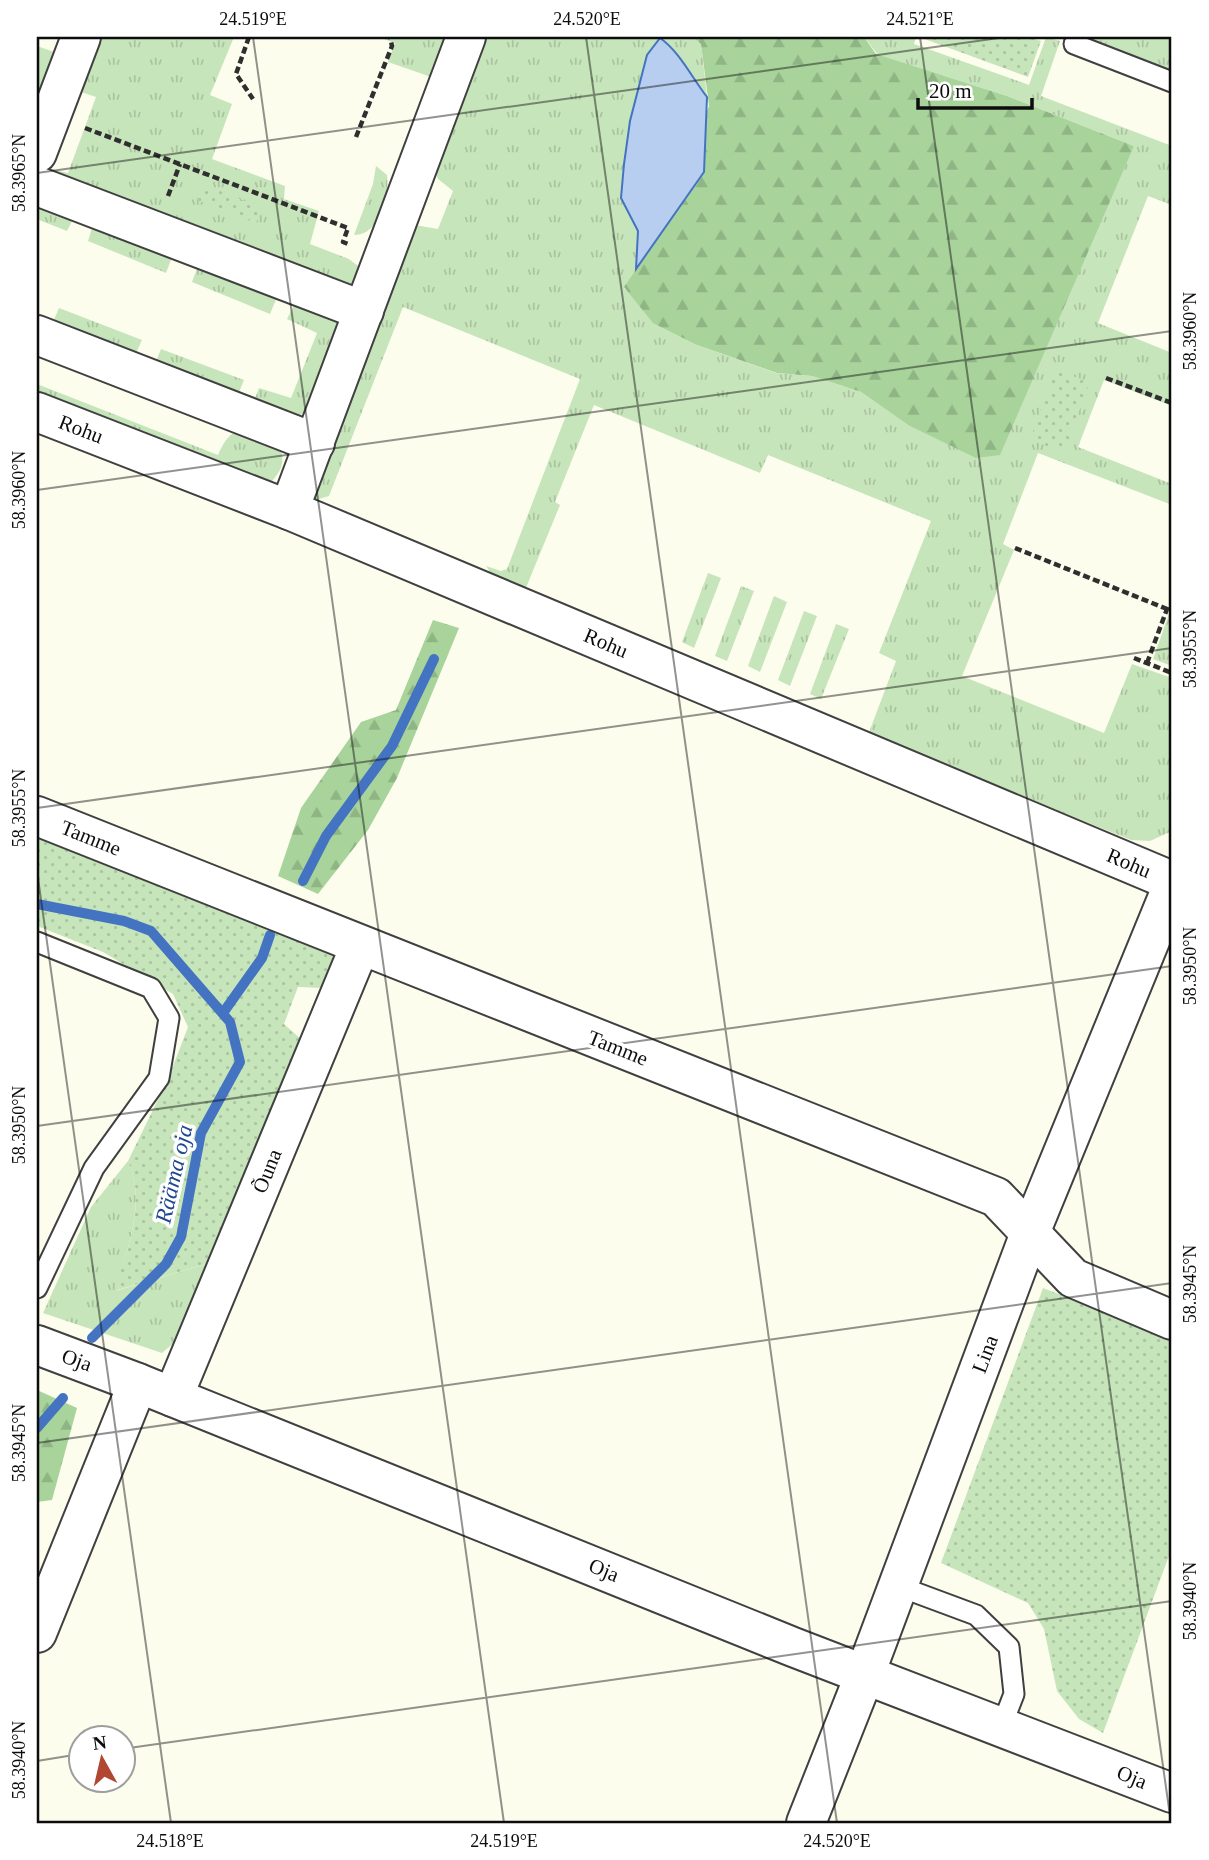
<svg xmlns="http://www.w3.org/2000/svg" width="1209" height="1860" font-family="Georgia,serif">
  <defs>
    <pattern id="grass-tufts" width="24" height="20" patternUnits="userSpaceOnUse" patternTransform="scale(1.75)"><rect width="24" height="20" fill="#c7e5bb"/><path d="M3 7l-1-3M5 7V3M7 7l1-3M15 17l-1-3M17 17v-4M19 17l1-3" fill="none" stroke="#aac3a0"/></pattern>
    <pattern id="forest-firs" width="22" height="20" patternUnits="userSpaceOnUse" patternTransform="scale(1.75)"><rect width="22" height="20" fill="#a8d49b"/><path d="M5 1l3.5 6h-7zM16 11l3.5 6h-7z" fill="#8fb584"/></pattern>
    <pattern id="park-dots" width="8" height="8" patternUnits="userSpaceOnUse" patternTransform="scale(1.75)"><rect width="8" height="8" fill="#c7e5bb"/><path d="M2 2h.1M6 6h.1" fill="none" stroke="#aac3a0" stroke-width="1.8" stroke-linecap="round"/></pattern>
  </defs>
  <rect width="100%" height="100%" fill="#fdfdee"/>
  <g fill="url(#grass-tufts)">
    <path d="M92 37H234L210 95 232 104 212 159 285 186 284 199 319 211 310 244 349 259 358 266 357 284 352 294 38 177 42 167 68 173 96 97 72 89Z"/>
    <path d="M378 37H449L434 78 388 62 395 43Z"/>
    <path d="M472 37H693L701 43 707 97C692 78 680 53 661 39L647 55 630 121 624 164 621 198 638 231 636 269 624 288 697 345 776 373 812 376 861 392 908 425 1134 146 1007 96 878 55 864 37H916L914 44 1029 85 1046 37 1060 41 1041 96 1172 146V205L1148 196 1098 323 1172 353V406L1104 380 1078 447 1172 484V505L1038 453 1003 544 1014 550 962 676 1104 733 1132 664 1172 678V831L1150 841 1131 840 868 735 896 661 879 653 931 521 768 455 760 473 594 405 555 502 560 505 523 595 498 584 486 566 501 571 507 569 580 379 403 307 329 496 306 503 415 225 438 229 453 191 438 179 433 165Z"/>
    <path d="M1086 37H1172V71Z"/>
    <path d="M37 46 60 54 37 108Z"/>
    <path d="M376 166 387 175C390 195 379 236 354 235L373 184Z"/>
    <path d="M37 204 74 217 67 231 39 220 37 226Z"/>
    <path d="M93 225 172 257 166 273 88 241Z"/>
    <path d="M198 266 277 297 270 314 192 282Z"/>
    <path d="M294 305 338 320 306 411 295 419 251 408 259 388 291 398 317 333 287 319Z"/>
    <path d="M59 308 142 340 132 362 50 329Z"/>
    <path d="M161 349 244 380 235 402 153 369Z"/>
    <path d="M37 384 218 455C233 420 245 431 277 440 285 458 285 467 271 482H254L37 398Z"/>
    <path d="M708 573 721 578 694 648 682 642Z"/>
    <path d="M741 586 754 591 727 661 715 656Z"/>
    <path d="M774 596 787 602 760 672 748 666Z"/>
    <path d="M804 611 817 616 790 686 778 680Z"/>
    <path d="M1169 614 1172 615V666L1153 659Z"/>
    <path d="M836 624 849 629 821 699 810 694Z"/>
    <path d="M128 1161C147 1201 127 1250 115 1291L223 1259 189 1330 162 1353 43 1313 91 1207Z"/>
  </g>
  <g fill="url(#forest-firs)">
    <path d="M693 37H864L876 54 1007 96 1134 146 1000 455 976 458 908 425 861 392 812 376 777 373 697 345 653 323 624 287 661 232 709 106 701 44Z"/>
    <path d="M433 620 459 628 397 778 368 830 318 894 278 876 301 808 361 722 396 710Z"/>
    <path d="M37 1390 77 1408 52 1500 37 1502Z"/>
  </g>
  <g fill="url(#park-dots)">
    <path d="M919 37H1028L1041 41 1028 77Z"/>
    <path d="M205 185 262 208 256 223 197 200Z"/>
    <path d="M1055 370 1090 382 1064 452 1030 440Z"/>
    <path d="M37 826 341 947 324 988 298 987 284 1024 303 1041 223 1259 114 1291C127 1251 147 1202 128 1161L168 1079 188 1027 173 994 103 952 37 926Z"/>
    <path d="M1043 1288 1172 1338V1548L1103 1733 1079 1719 1057 1691 1044 1629 1028 1603 941 1563Z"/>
  </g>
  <path fill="#b7cef1" stroke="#4474c1" stroke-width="2" d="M660 38C680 52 692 78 707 97L704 172 636 269 638 231 621 198 624 164 630 121 647 55Z"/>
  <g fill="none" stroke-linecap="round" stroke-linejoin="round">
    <g stroke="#4474c1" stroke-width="10">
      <path d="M303 881 326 836 392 746 434 659"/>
      <path d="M37 904 124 921 151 931 230 1022 240 1062 201 1133 181 1237 166 1264 92 1338"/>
      <path d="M223 1013 262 958 270 935"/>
      <path d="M37 1428 63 1398"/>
    </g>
    <g stroke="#404040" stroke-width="23">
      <g id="service">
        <path d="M1074 44 1172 82"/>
        <path d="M37 942 151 988 169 1018 159 1078 94 1168 37 1288"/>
        <path d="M898 1586 976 1615 1009 1647 1014 1694 1002 1725"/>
      </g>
    </g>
    <g stroke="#404040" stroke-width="42">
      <g id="minor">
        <path d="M37 153 81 37"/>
        <path d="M37 186 364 311"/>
        <path d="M37 335 315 443"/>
        <path d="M37 412 289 510 1172 881"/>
        <path d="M289 510 466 37"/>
        <path d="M37 816 996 1197 1073 1278 1172 1320"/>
        <path d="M173 1397 360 946"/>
        <path d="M37 1633 138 1383"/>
        <path d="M806 1823 865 1674 1030 1233 1172 887"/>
      </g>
    </g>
    <g stroke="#404040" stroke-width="42">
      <path id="tertiary" d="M37 1345 138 1383 793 1647 1172 1793"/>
    </g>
    <g stroke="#2f2f2f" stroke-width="4.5" stroke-dasharray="7 3.5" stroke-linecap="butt">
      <path d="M249 37 236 74 253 99"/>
      <path d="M85 128 348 228 343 242 348 244"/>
      <path d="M356 137 392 46 390 37"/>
      <path d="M168 196 180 164"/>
      <path d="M1106 378 1172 403"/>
      <path d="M1015 548 1167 609"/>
      <path d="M1134 658 1172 673"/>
      <path d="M1147 663 1167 609 1172 611"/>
    </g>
    <use href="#service" stroke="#fff" stroke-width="19"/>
    <use href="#minor" stroke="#fff" stroke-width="38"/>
    <use href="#tertiary" stroke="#fff" stroke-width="38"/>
  </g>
  <path fill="none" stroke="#0d0d0d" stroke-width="2" stroke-opacity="0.45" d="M253 37 504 1823M586 37 837 1823M920 37 1171 1823M37 173 1006 37M37 490 1172 331M37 808 1172 648M37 871 171 1823M37 1126 1172 966M37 1443 1172 1283M122 1749 1172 1601M37 1761 80 1754"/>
  <g text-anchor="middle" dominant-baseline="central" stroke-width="7" stroke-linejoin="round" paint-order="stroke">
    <g font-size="21" fill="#0d0d0d" stroke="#fff">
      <text transform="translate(81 429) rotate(21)">Rohu</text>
      <text transform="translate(606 643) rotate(23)">Rohu</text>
      <text transform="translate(91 838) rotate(22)">Tamme</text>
      <text transform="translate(1129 863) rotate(23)">Rohu</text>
      <text transform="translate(618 1048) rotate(22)">Tamme</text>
      <text transform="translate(267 1171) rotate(-68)">Õuna</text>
      <text transform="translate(985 1354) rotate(-69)">Lina</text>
      <text transform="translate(77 1360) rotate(20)">Oja</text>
      <text transform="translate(604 1570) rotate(22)">Oja</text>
      <text transform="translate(1132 1777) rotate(22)">Oja</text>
    </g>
    <g font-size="23" font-style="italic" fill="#214893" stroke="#fff">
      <text transform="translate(174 1174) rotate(-77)">Rääma oja</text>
    </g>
  </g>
  <rect width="1209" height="1860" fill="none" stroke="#ffffff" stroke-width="77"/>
  <g transform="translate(102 1759) rotate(352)"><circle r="33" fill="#ffffff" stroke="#9e9e9e" stroke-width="2"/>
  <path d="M0-5L12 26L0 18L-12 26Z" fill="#b14731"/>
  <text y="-10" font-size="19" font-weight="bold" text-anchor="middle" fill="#0d0d0d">N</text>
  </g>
  <path d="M918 98v10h114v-10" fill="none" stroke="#0d0d0d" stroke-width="3.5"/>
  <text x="929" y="98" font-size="21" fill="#0d0d0d" stroke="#ffffff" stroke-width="5" paint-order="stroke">20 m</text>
  <rect x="38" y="38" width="1132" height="1784" fill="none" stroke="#0d0d0d" stroke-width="2.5"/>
  <g font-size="18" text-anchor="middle" fill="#0d0d0d">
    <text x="253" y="25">24.519°E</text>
    <text x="587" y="25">24.520°E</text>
    <text x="920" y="25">24.521°E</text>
    <text transform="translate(19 173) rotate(-90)" y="6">58.3965°N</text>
    <text transform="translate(1190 331) rotate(-90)" y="6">58.3960°N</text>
    <text transform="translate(19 490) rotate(-90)" y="6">58.3960°N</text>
    <text transform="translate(1190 649) rotate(-90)" y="6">58.3955°N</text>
    <text transform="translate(19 808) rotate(-90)" y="6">58.3955°N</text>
    <text transform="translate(1190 966) rotate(-90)" y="6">58.3950°N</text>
    <text transform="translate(19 1125) rotate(-90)" y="6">58.3950°N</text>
    <text transform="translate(1190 1284) rotate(-90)" y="6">58.3945°N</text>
    <text transform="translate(19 1443) rotate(-90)" y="6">58.3945°N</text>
    <text transform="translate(1190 1601) rotate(-90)" y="6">58.3940°N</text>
    <text transform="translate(19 1760) rotate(-90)" y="6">58.3940°N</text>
    <text x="170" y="1847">24.518°E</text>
    <text x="504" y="1847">24.519°E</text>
    <text x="837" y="1847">24.520°E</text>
  </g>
</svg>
